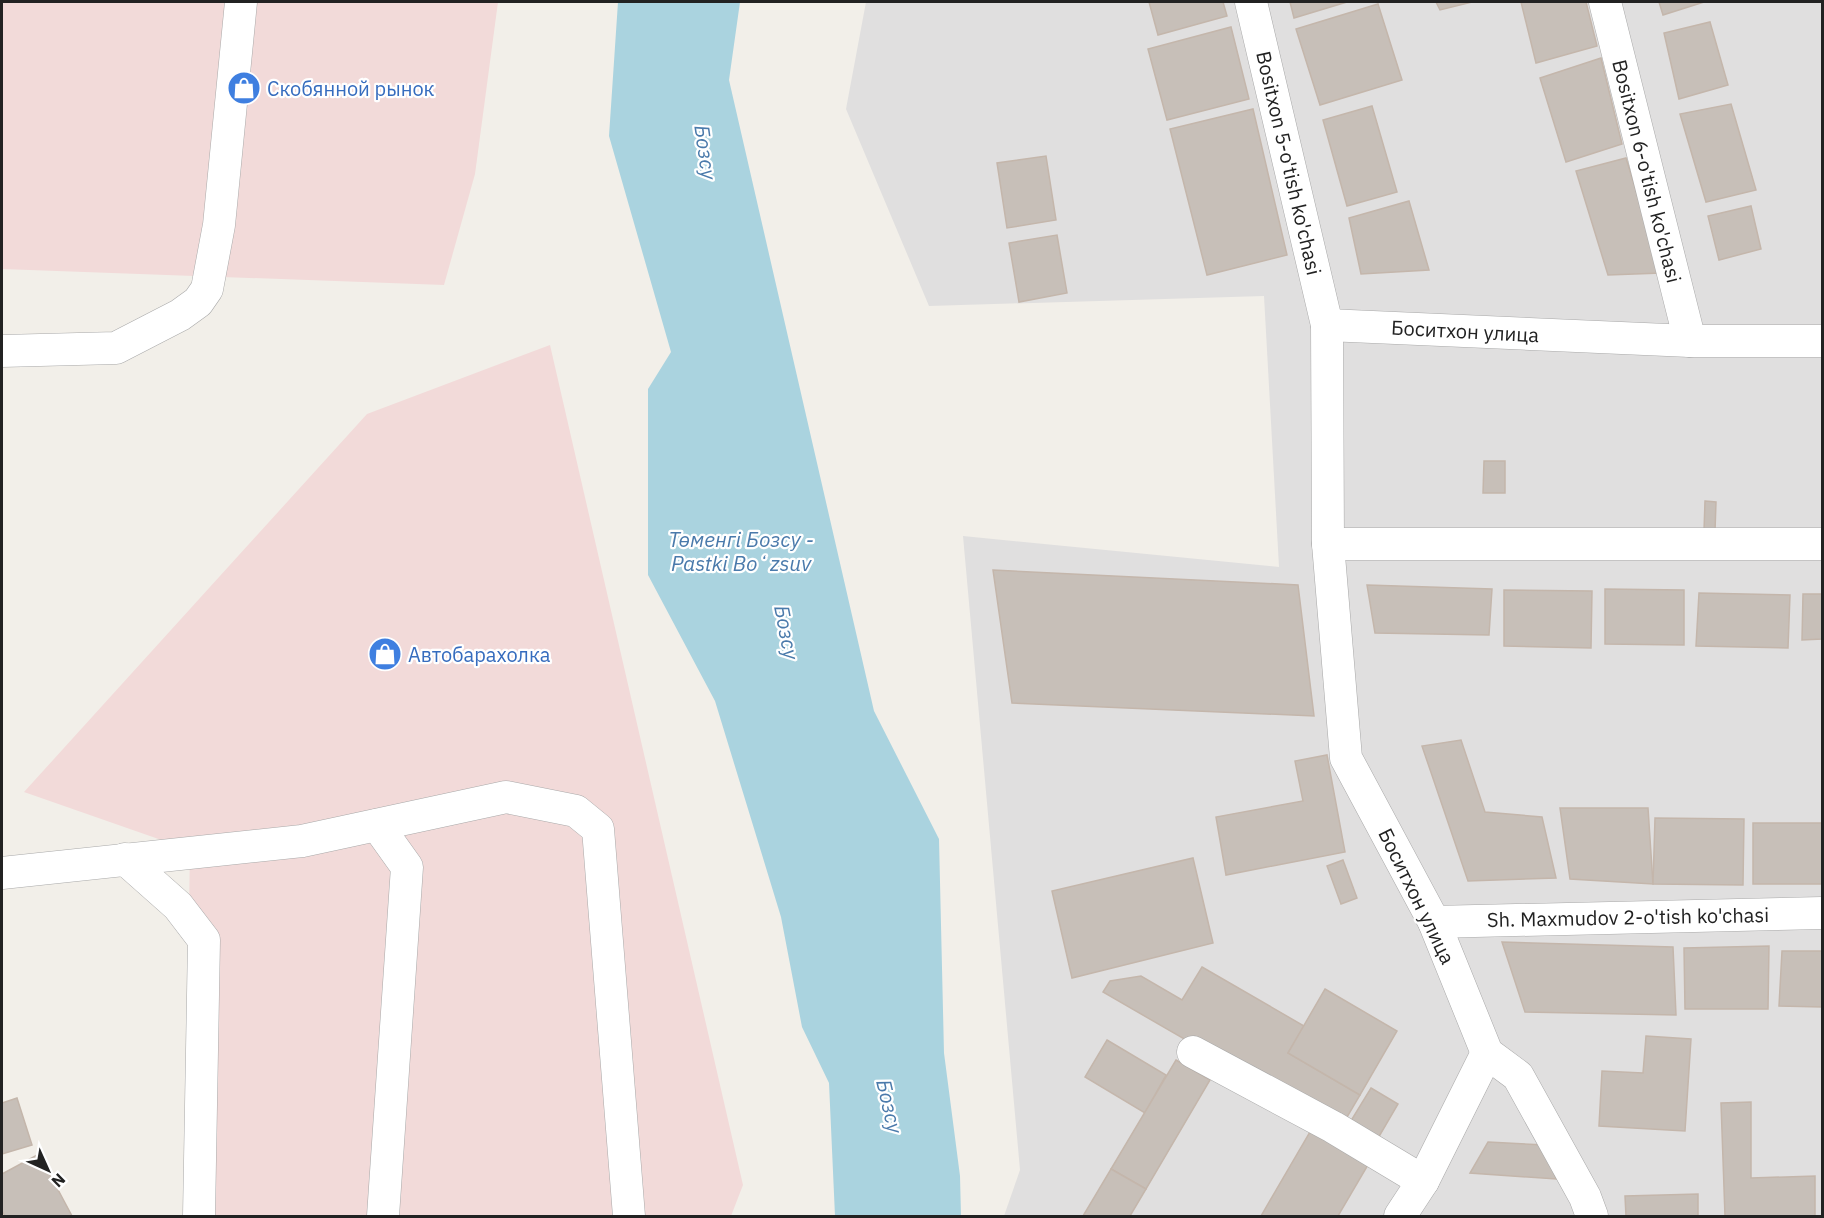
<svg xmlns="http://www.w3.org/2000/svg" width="1824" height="1218" font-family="'IBM Plex Sans',sans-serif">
  <rect width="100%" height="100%" fill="#f2efe9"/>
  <path fill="#e0dfdf" d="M866 2H1822V1216H1004L1020 1170 963 536 1279 567 1264 296 929 306 846 109Z"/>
  <g fill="#f2dad9">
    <path d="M2 2H498L475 174 444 285 2 269Z"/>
    <path d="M550 345 743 1185 731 1216H184L190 850 24 792 367 414Z"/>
  </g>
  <path fill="#aad3df" d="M618 2H740L729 80 874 711 939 839 944 1053 960 1176 961 1216H835L829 1083 802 1027 781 917 715 701 648 575V389L671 352 609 136Z"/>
  <g fill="#c7bfb8" stroke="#c4b6ab" stroke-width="1.5">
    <path d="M1149 2H1223L1227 16 1158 35Z"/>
    <path d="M1290 2H1347L1294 18Z"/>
    <path d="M1436 2H1472L1440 10Z"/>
    <path d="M1521 2H1586L1597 46 1536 63Z"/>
    <path d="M1659 2H1704L1663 15Z"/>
    <path d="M1378 4 1402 80 1320 105 1296 29Z"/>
    <path d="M1710 22 1728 85 1679 99 1664 33Z"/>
    <path d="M1231 27 1249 99 1167 120 1148 49Z"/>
    <path d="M1601 58 1622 144 1566 162 1540 78Z"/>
    <path d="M1731 104 1756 190 1706 202 1680 114Z"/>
    <path d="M1372 106 1397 192 1347 206 1323 120Z"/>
    <path d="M1253 109 1287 255 1207 275 1170 129Z"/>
    <path d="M1046 156 1056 220 1007 228 997 163Z"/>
    <path d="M1626 158 1661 273 1608 275 1576 171Z"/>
    <path d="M1409 201 1429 270 1361 274 1349 218Z"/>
    <path d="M1751 206 1761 249 1719 260 1708 216Z"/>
    <path d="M1057 235 1067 293 1019 302 1009 243Z"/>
    <path d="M1484 461H1505V493H1483Z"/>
    <path d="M1705 501 1716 502 1715 531H1704Z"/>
    <path d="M993 570 1298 585 1314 716 1012 703Z"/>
    <path d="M1367 585 1492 589 1489 635 1375 633Z"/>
    <path d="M1605 589 1684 590V645L1605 644Z"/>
    <path d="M1504 590 1592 591 1591 648 1504 646Z"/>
    <path d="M1699 593 1790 595 1788 648 1696 646Z"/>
    <path d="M1803 594H1822V639L1802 640Z"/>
    <path d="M1461 740 1485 812 1542 817 1556 878 1468 881 1422 746Z"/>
    <path d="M1327 755 1345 852 1226 875 1216 817 1303 801 1295 761Z"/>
    <path d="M1560 808H1648L1653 884 1570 879Z"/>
    <path d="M1655 818 1744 819 1743 885 1653 884Z"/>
    <rect x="1753" y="823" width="69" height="61"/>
    <path d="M1193 858 1213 943 1072 978 1052 891Z"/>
    <path d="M1343 860 1357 898 1341 904 1327 866Z"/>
    <path d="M1502 942 1673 947 1676 1015 1525 1012Z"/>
    <path d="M1769 946 1768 1009H1685L1684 948Z"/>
    <path d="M1782 951H1822V1007L1779 1006Z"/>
    <path d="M1202 967 1304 1026 1288 1053 1360 1095 1340 1129 1103 992 1110 981 1141 976 1182 1000Z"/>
    <path d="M1325 989 1397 1031 1360 1095 1288 1053Z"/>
    <path d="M1646 1036 1691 1039 1685 1131 1599 1126 1602 1071 1643 1073Z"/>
    <path d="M1107 1040 1166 1075 1145 1113 1085 1077Z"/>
    <path d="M1176 1060 1210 1080 1146 1189 1111 1169Z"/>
    <path d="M1371 1088 1398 1104 1377 1140 1349 1124Z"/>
    <path d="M17 1098 32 1145 2 1154V1103Z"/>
    <path d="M1751 1102V1178L1815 1176V1216H1725L1721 1103Z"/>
    <path d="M1314 1125 1372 1158 1338 1216H1261Z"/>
    <path d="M1488 1142 1545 1145 1556 1179 1470 1173Z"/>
    <path d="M39 1154 72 1216H5L2 1211V1174Z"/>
    <path d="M1111 1169 1146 1189 1130 1216H1083Z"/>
    <path d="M1698 1194V1216H1626L1625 1196Z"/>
  </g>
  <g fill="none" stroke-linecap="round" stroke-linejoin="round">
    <g stroke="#a9a9a9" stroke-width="33">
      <g id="minor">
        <path d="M1251 2 1327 325 1328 544 1346 758 1434 922 1487 1053 1518 1076 1585 1197 1592 1216"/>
        <path d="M1605 2 1690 341"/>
        <path d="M1327 325 1690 341H1822"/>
        <path d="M2 351 116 348 180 315 198 302 207 289 219 225 241 2"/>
        <path d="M1328 544H1822"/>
        <path d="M377 825 407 867 383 1216"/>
        <path d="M125 859 178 906 204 940 199 1216"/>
        <path d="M2 873 302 841 506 797 576 811 598 829 629 1216"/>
        <path d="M1434 922 1822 913"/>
        <path d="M1193 1052 1333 1127 1423 1181"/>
        <path d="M1400 1216 1423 1181 1487 1053"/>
      </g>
    </g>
    <use href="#minor" stroke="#fff" stroke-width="32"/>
  </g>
  <defs>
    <g id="shop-disc" transform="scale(1.725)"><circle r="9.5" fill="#3f7fe0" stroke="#fff"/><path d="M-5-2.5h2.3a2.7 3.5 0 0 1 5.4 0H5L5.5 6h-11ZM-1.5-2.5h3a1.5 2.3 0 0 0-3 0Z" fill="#fff"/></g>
  </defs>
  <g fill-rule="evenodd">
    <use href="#shop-disc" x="244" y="88"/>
    <use href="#shop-disc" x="385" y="654"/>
  </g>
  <g text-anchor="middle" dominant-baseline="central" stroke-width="4.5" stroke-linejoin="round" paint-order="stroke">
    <g font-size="20" fill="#366cbe" stroke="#fff" text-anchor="start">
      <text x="267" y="88">Скобянной рынок</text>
      <text x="408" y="654">Автобарахолка</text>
    </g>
    <g font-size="20" fill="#222" stroke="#fff">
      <text transform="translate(1289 163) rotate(77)">Bositxon 5-o'tish ko'chasi</text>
      <text transform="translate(1647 171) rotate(76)">Bositxon 6-o'tish ko'chasi</text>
      <text transform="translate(1465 331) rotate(3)">Боситхон улица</text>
      <text transform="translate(1417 896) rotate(64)">Боситхон улица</text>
      <text transform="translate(1628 917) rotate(-1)">Sh. Maxmudov 2-o'tish ko'chasi</text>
    </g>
    <g font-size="21" font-style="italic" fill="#4a7aab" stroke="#fff">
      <text transform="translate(706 152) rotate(82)">Бозсу</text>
      <text x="741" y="539">Төменгі Бозсу -<tspan x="741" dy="24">Pastki Boʻzsuv</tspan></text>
      <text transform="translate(787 632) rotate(79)">Бозсу</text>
      <text transform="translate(890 1106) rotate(77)">Бозсу</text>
    </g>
  </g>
  <rect width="1824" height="1218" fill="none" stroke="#222222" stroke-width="6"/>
  <g transform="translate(48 1170) rotate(135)" stroke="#ffffff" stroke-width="4.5" paint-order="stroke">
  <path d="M0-4.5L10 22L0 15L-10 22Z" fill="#222222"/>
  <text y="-9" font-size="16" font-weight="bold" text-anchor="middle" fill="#222222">N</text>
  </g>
</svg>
